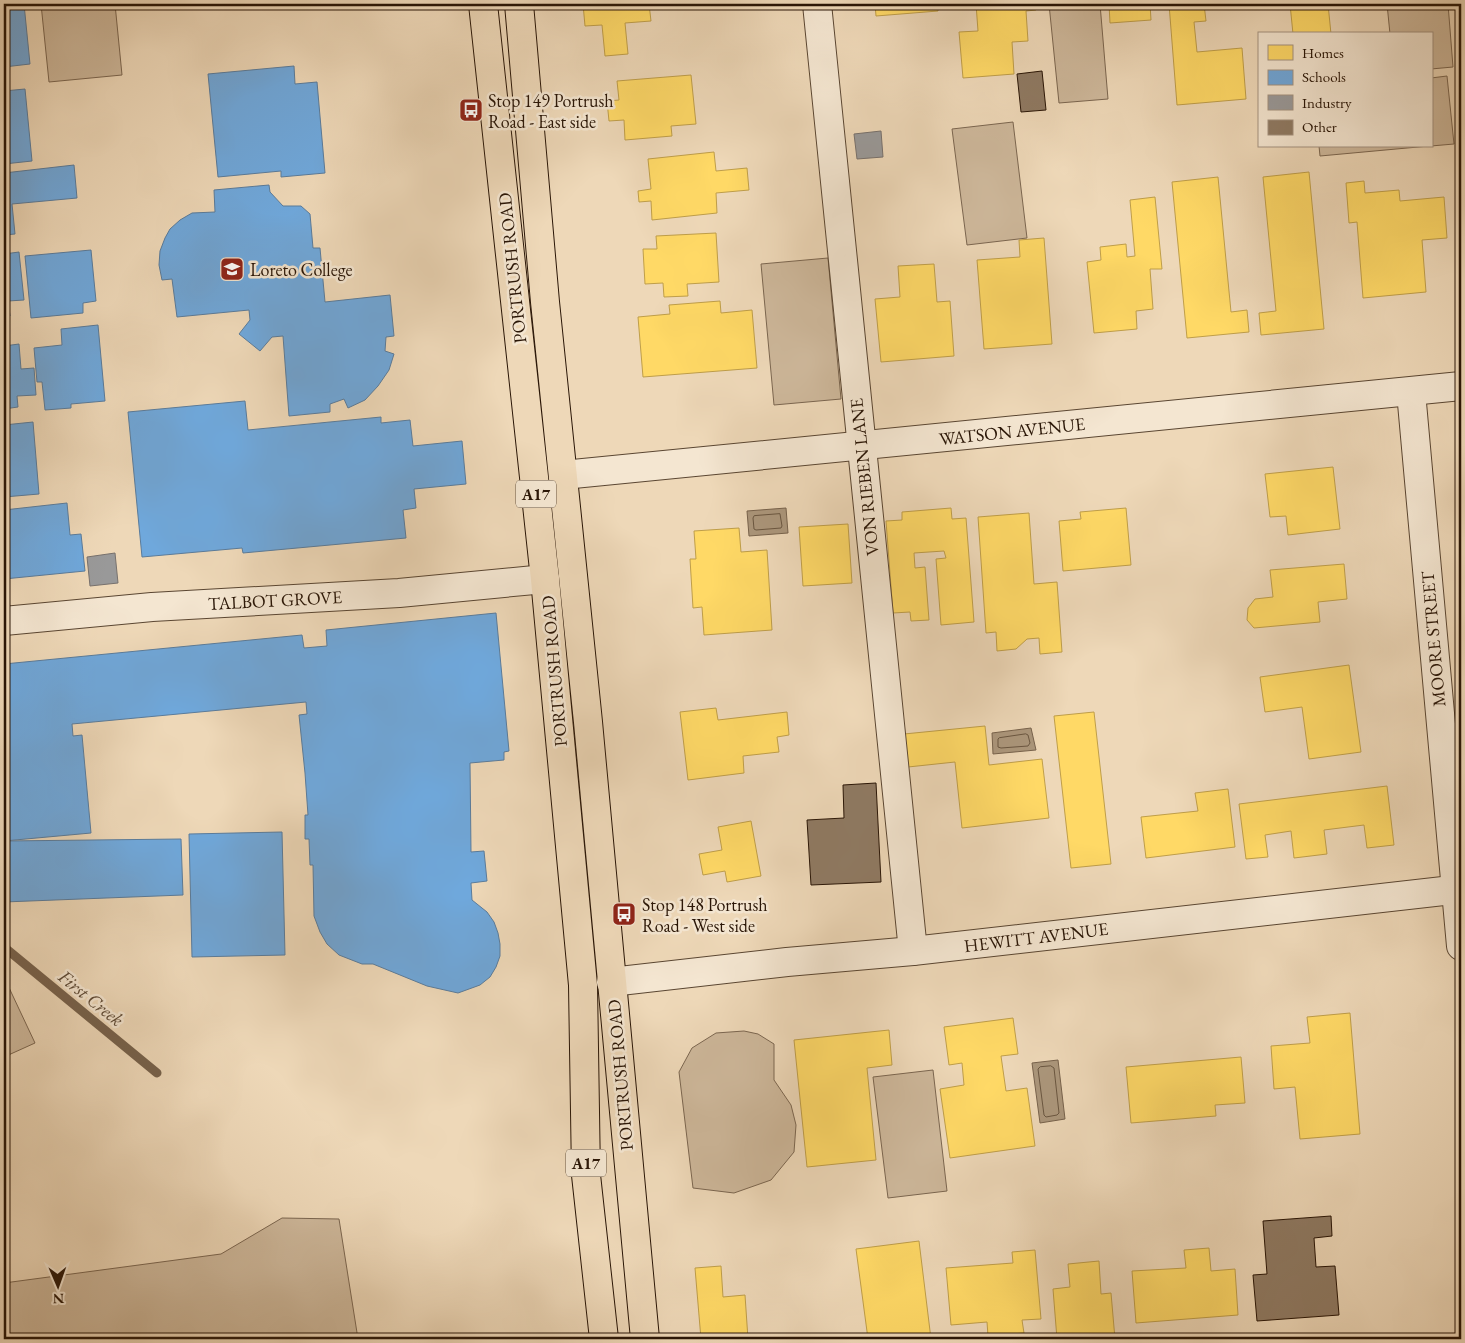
<svg xmlns="http://www.w3.org/2000/svg" width="1465" height="1343" font-family="'EB Garamond',serif">
  <rect width="100%" height="100%" fill="#eed8b8"/>
  <filter id="stains"><feTurbulence type="fractalNoise" baseFrequency=".004" numOctaves="4"/><feColorMatrix values="0 0 0 0 .2 0 0 0 0 .09 0 0 0 0 .02 0 0 0 .5 -.17"/></filter>
  <radialGradient id="worn" r=".72"><stop offset=".6" stop-color="#630" stop-opacity="0"/><stop offset="1" stop-color="#630" stop-opacity=".3"/></radialGradient>
  <g fill="#cdb79a" stroke="#7b6650">
    <path d="M41 4H115L122 75 49 82Z"/>
    <path d="M1049 4H1100L1108 99 1059 103Z"/>
    <path d="M1387 4H1448L1453 67 1431 69V34H1390Z"/>
    <path d="M1447 76 1454 144 1431 146V78Z"/>
    <path d="M1013 122 1027 238 967 245 952 129Z"/>
    <path d="M1319 146H1429L1320 156Z"/>
    <path d="M828 258 841 399 774 405 761 264Z"/>
    <path d="M4 977 35 1043 4 1057Z"/>
    <path d="M744 1031 758 1034 774 1044V1080L791 1105 796 1125 794 1152 771 1180 734 1193 693 1188 679 1072 692 1048 716 1033Z"/>
    <path d="M933 1070 947 1191 888 1198 873 1077Z"/>
    <path d="M282 1218 339 1219 358 1339H4V1283L221 1254Z"/>
  </g>
  <g fill="#ab967b" stroke="#77624c">
    <path d="M786 508 788 533 749 536 747 511Z"/>
    <path d="M1031 728 1036 750 993 754 992 733Z"/>
    <path d="M1058 1060 1065 1119 1040 1123 1032 1063Z"/>
  </g>
  <g fill="#ffd966" stroke="#bf9e49">
    <path d="M583 4H649L651 21 625 23 628 54 605 56 602 25 585 26Z"/>
    <path d="M875 4H938V11L876 16Z"/>
    <path d="M976 4H1036V10L1026 11 1028 41 1012 42 1014 74 963 78 959 32 978 31Z"/>
    <path d="M1109 4H1150L1151 20 1110 23Z"/>
    <path d="M1169 4H1204L1206 21 1194 22 1197 52 1242 48 1246 99 1177 105Z"/>
    <path d="M1290 4H1328L1331 34H1293Z"/>
    <path d="M691 75 696 124 671 126 672 136 625 140 624 120 609 121 607 101 619 100 617 81Z"/>
    <path d="M714 152 716 171 747 168 749 190 716 193 717 213 652 220 651 201 639 202 638 191 651 189 648 159Z"/>
    <path d="M1309 172 1324 329 1261 335 1259 313 1276 311 1263 177Z"/>
    <path d="M1218 177 1231 312 1247 310 1249 332 1187 338 1172 182Z"/>
    <path d="M1364 181 1365 193 1399 190 1400 201 1444 197 1447 238 1422 240 1426 292 1363 298 1357 222 1349 223 1346 183Z"/>
    <path d="M1155 197 1162 269H1150L1153 309 1136 311 1137 329 1094 333 1087 262 1101 260 1100 247 1126 244 1127 257 1135 256 1130 200Z"/>
    <path d="M716 233 719 282 687 284 688 296 664 297 663 283 645 284 643 249H657L656 236Z"/>
    <path d="M1044 238 1052 344 984 349 977 260 1020 257 1019 240Z"/>
    <path d="M934 264 937 302 950 301 954 356 881 362 875 299 900 297 898 266Z"/>
    <path d="M720 301 721 313 752 310 757 368 643 377 638 317 670 314 669 305Z"/>
    <path d="M1333 467 1340 529 1288 535 1286 516 1270 517 1265 474Z"/>
    <path d="M951 508 952 519 966 518 974 622 941 625 936 559 946 558 944 551 914 553 915 568 925 567 929 620 911 621 910 612 893 613 886 521 902 520V512Z"/>
    <path d="M1126 508 1131 565 1063 571 1059 521 1081 519 1080 512Z"/>
    <path d="M1029 513 1034 584 1057 582 1062 652 1040 654 1039 638 1027 639 1016 649 997 651 996 632 986 633 978 517Z"/>
    <path d="M848 524 852 583 803 586 799 527Z"/>
    <path d="M739 528 741 552 767 550 772 630 704 635 702 607 693 608 690 559H696L694 531Z"/>
    <path d="M1344 564 1347 599 1318 602 1320 622 1254 628 1247 620 1248 608 1255 599 1273 597 1270 570Z"/>
    <path d="M1349 665 1361 752 1309 759 1302 707 1265 712 1260 677Z"/>
    <path d="M716 708 718 720 787 712 789 735 777 737 779 752 743 756 744 773 688 780 680 712Z"/>
    <path d="M1094 712 1111 864 1071 868 1054 716Z"/>
    <path d="M985 726 989 765 1042 759 1049 818 962 828 955 762 908 767 904 734Z"/>
    <path d="M1387 786 1394 845 1367 848 1364 825 1324 830 1327 854 1294 858 1291 831 1265 835 1268 857 1246 859 1239 804Z"/>
    <path d="M1228 789 1235 847 1146 858 1141 817 1198 811 1195 793Z"/>
    <path d="M751 821 761 876 727 882 725 871 703 875 699 854 722 850 718 827Z"/>
    <path d="M1350 1013 1360 1134 1300 1139 1295 1087 1274 1089 1271 1046 1310 1043 1307 1017Z"/>
    <path d="M1013 1018 1018 1054 1001 1056 1006 1091 1027 1088 1035 1146 950 1158 940 1089 964 1085 962 1063 949 1065 944 1027Z"/>
    <path d="M889 1030 892 1065 867 1068 876 1160 807 1167 794 1040Z"/>
    <path d="M1241 1057 1245 1103 1215 1105 1216 1116 1131 1123 1126 1067Z"/>
    <path d="M919 1241 931 1339H868L856 1249Z"/>
    <path d="M1209 1248 1211 1271 1235 1269 1238 1315 1136 1323 1132 1271 1186 1268 1184 1250Z"/>
    <path d="M1035 1250 1041 1319 1022 1320 1024 1333 988 1336 987 1322 951 1325 946 1268 1013 1263 1012 1252Z"/>
    <path d="M1099 1261 1101 1294 1111 1293 1115 1339H1057L1053 1289 1070 1287 1068 1264Z"/>
    <path d="M721 1266 723 1297 745 1295 748 1339H701L695 1268Z"/>
  </g>
  <g fill="#6fa8dc" stroke="#5a7c9c">
    <path d="M4 4H24L30 64 4 67Z"/>
    <path d="M294 66 295 84 317 82 325 173 281 177V171L218 177 208 74Z"/>
    <path d="M25 89 32 161 4 164V91Z"/>
    <path d="M74 165 77 198 12 204 15 234 4 235V173Z"/>
    <path d="M269 185 270 192 283 206H301L310 214 313 248H320L325 302 390 295 394 336 386 337 385 351 394 354 389 370 378 386 365 400 348 408 344 399 330 404V412L289 416 283 336 272 337 260 351 239 334 250 320 249 310 177 317 172 279 162 280 159 265 160 251 165 238 170 229 180 220 192 213 215 212 214 190Z"/>
    <path d="M91 250 96 301 83 303V313L31 318 25 256Z"/>
    <path d="M19 252 24 300 8 301 10 316 4 317V254Z"/>
    <path d="M98 325 105 401 71 404V408L45 410 42 382H37L34 348 62 345 61 329Z"/>
    <path d="M19 344 21 369 34 368 36 395 17 396 18 407 4 409V346Z"/>
    <path d="M245 401 248 430 381 417V423L410 420 413 446 462 441 466 484 414 489 416 508 403 510 406 538 243 553 242 548 142 557 128 412Z"/>
    <path d="M33 422 39 494 4 497V425Z"/>
    <path d="M67 503 70 535 81 534 85 571 4 579V510Z"/>
    <path d="M496 613 509 751 504 752V760L470 763 471 852 484 851 487 881 471 883 472 900 487 912 494 922 498 933 500 944V956L496 967 490 977 480 985 458 993 427 986 373 964H362L339 955 327 944 320 932 314 916 313 865H310L309 839H305V815H308L305 773 299 715 307 714 306 702 72 724 73 736 82 735 91 833 4 841V664L302 635 304 648 327 646 326 630Z"/>
    <path d="M282 832 285 955 192 957 189 834Z"/>
    <path d="M181 839 183 895 4 902V841Z"/>
  </g>
  <g fill="#999" stroke="#77716d">
    <path d="M881 131 883 157 857 159 854 134Z"/>
    <path d="M115 553 118 583 90 586 87 557Z"/>
  </g>
  <g fill="none" stroke-linecap="round" stroke-linejoin="round">
    <g stroke="#6a5640" stroke-width="1">
      <path d="M780 514 782 526 781 528 756 530 754 529 753 518 754 516Z"/>
      <path d="M1026 734 1028 735 1030 743 1028 746 1001 748 998 747V739L999 738Z"/>
      <path d="M1051 1066 1054 1068 1059 1113 1057 1115 1046 1117 1044 1115 1038 1069 1040 1067Z"/>
    </g>
    <path stroke="#77624c" stroke-width="9" d="M4 947 157 1073"/>
  </g>
  <g fill="#8f7a63" stroke="#291506">
    <path d="M1042 71 1046 110 1021 112 1017 74Z"/>
    <path d="M876 783 881 882 811 885 807 820 844 818 843 785Z"/>
    <path d="M1331 1216 1332 1236 1314 1238 1316 1267 1335 1266 1339 1315 1257 1321 1253 1275 1267 1274 1263 1221Z"/>
  </g>
  <g fill="none" stroke-linecap="round" stroke-linejoin="round">
    <g stroke="#5a4632" stroke-width="30">
      <g id="minor">
        <path d="M817 4 913 951"/>
        <path d="M1411 392 1461 946"/>
        <path d="M563 475 1461 386"/>
        <path d="M4 621 152 607 399 593 545 579"/>
        <path d="M611 982 787 962 913 951 1461 889"/>
      </g>
    </g>
    <g stroke="#291506" stroke-width="30">
      <g id="highway">
        <path d="M483 4 545 579 583 985 586 1175 604 1339"/>
        <path d="M519 4 545 302 588 722 645 1339"/>
      </g>
    </g>
    <use href="#minor" stroke="#f4e6d1" stroke-width="28"/>
    <use href="#highway" stroke="#eed8b8" stroke-width="28"/>
  </g>
  <defs>
    <g id="bus-square" transform="scale(1.25)"><rect x="-9" y="-9" width="18" height="18" rx="4" fill="#8f2418" stroke="#f4e6d1"/><path d="M-5-6H5V4H4V6H2V4H-2V6H-4V4H-5ZM-3.5-4V0h7V-4ZM-3.5 1.2v1.5H-2V1.2ZM2 1.2v1.5H3.5V1.2Z" fill="#fff"/></g>
    <g id="university-square" transform="scale(1.25)"><rect x="-9" y="-9" width="18" height="18" rx="4" fill="#8f2418" stroke="#f4e6d1"/><path d="M0-5L7-2L0 1L-7-2ZM-4 1L0 2.5L4 1V4Q0 6-4 4Z" fill="#fff"/></g>
  </defs>
  <g fill-rule="evenodd">
    <use href="#bus-square" x="471" y="110"/>
    <use href="#university-square" x="232" y="269"/>
    <use href="#bus-square" x="624" y="914"/>
  </g>
  <g text-anchor="middle" dominant-baseline="central" stroke-width="5" stroke-linejoin="round" paint-order="stroke">
    <g fill="#f4e6d1" stroke="#665443" stroke-width="1">
      <rect x="516" y="480.5" width="40" height="27" rx="4"/>
      <rect x="566" y="1149.5" width="40" height="27" rx="4"/>
    </g>
    <g font-size="16" font-weight="bold" fill="#291506">
      <text x="536" y="494">A17</text>
      <text x="586" y="1163">A17</text>
    </g>
    <g font-size="18" fill="#291506" stroke="#f4e6d1" text-anchor="start">
      <text x="488" y="100">Stop 149 Portrush<tspan x="488" dy="21">Road - East side</tspan></text>
      <text x="250" y="269">Loreto College</text>
      <text x="642" y="904">Stop 148 Portrush<tspan x="642" dy="21">Road - West side</tspan></text>
    </g>
    <g font-size="18" fill="#291506" stroke="#f4e6d1">
      <text transform="translate(512 268) rotate(-96)">PORTRUSH ROAD</text>
      <text transform="translate(1012 431) rotate(-6)">WATSON AVENUE</text>
      <text transform="translate(864 477) rotate(-96)">VON RIEBEN LANE</text>
      <text transform="translate(275 600) rotate(-3)">TALBOT GROVE</text>
      <text transform="translate(1433 639) rotate(-95)">MOORE STREET</text>
      <text transform="translate(554 671) rotate(-95)">PORTRUSH ROAD</text>
      <text transform="translate(1036 937) rotate(-7)">HEWITT AVENUE</text>
      <text transform="translate(620 1075) rotate(-95)">PORTRUSH ROAD</text>
    </g>
    <g font-size="19" font-style="italic" fill="#5d4935" stroke="#f4e6d1">
      <text transform="translate(91 998) rotate(39)">First Creek</text>
    </g>
  </g>
  <rect width="1465" height="1343" fill="none" stroke="#eed8b8" stroke-width="20"/>
  <rect x="5" y="5" width="1455" height="1333" fill="none" stroke="#291506" stroke-width="2.5"/>
  <rect x="10" y="10" width="1445" height="1323" fill="none" stroke="#291506"/>
  <rect x="1258" y="32" width="175" height="115" fill="#f4e6d1" stroke="#a39280"/>
  <rect x="1268" y="45" width="25" height="15" fill="#ffd966" stroke="#a39280"/>
  <text x="1302" y="58" font-size="15" fill="#291506">Homes</text>
  <rect x="1268" y="70" width="25" height="15" fill="#6fa8dc" stroke="#a39280"/>
  <text x="1302" y="82" font-size="15" fill="#291506">Schools</text>
  <rect x="1268" y="95" width="25" height="15" fill="#999999" stroke="#a39280"/>
  <text x="1302" y="108" font-size="15" fill="#291506">Industry</text>
  <rect x="1268" y="120" width="25" height="15" fill="#8f7a63" stroke="#a39280"/>
  <text x="1302" y="132" font-size="15" fill="#291506">Other</text>
  <g transform="translate(58 1286) rotate(178)" stroke="#f4e6d1" stroke-width="4" paint-order="stroke">
  <path d="M0-4L9 19L0 12L-9 19Z" fill="#291506"/>
  <text y="-8" font-size="14" font-weight="bold" text-anchor="middle" fill="#291506">N</text>
  </g>
  <rect width="100%" height="100%" filter="url(#stains)"/>
  <rect width="100%" height="100%" fill="url(#worn)"/>
</svg>
